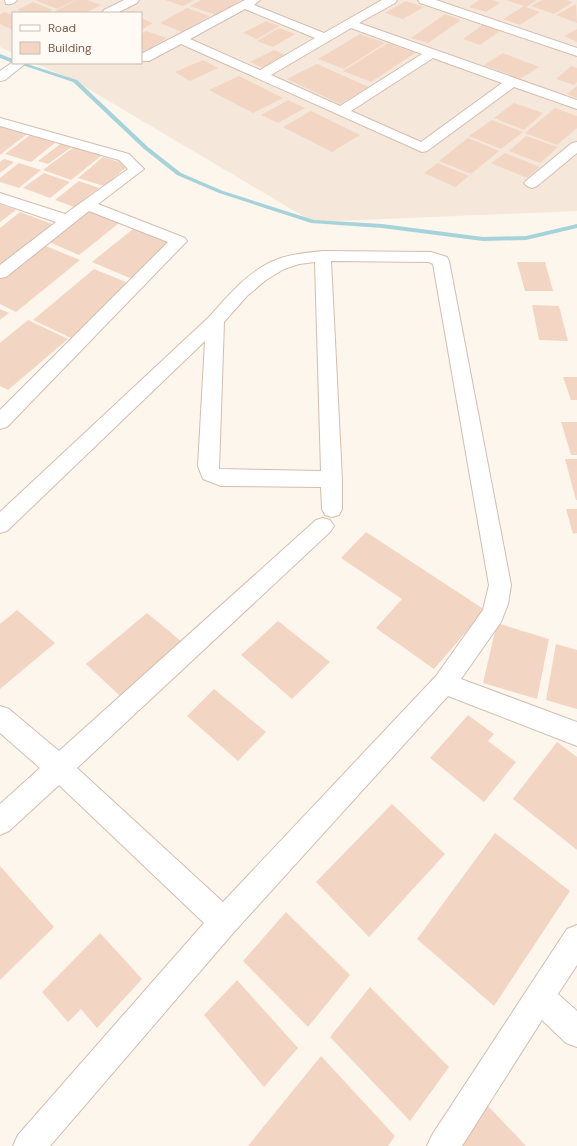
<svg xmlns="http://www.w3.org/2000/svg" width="577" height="1146" font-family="'DM Sans',sans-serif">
  <rect width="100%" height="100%" fill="#fdf6ec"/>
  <path fill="#f5e8da" d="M0 0H577V211L313 222 75 81 35 63H141V13H13V53L0 47Z"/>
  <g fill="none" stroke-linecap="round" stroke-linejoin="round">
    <g fill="#a5d3da" fill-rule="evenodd">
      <path d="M0 54 13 59V63L0 58Z"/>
      <path d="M16 63H24L77 80 148 147 181 173 223 191 314 220 382 224 483 237 526 236 577 224V228L526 240 483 241 382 228 311 223 219 193 177 175 144 149 73 82Z"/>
    </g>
  </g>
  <g fill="#f3d5c3">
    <path d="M35 0H76L57 9Z"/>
    <path d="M77 0H87L101 5 85 13H60L55 11Z"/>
    <path d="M165 0H194L183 6Z"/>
    <path d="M201 0H241L216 15 190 6Z"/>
    <path d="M479 0H492L500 3 486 12 469 7Z"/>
    <path d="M506 0H537L526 7 540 12 520 25 503 19 524 6Z"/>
    <path d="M542 0H566L573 2 554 14 531 6Z"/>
    <path d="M406 1 424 7 403 19 385 13Z"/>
    <path d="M33 2 53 10 47 13H25L17 10Z"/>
    <path d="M576 4 577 23 556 15Z"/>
    <path d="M187 8 210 16 182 32 160 23Z"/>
    <path d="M5 12 13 15V30L0 24V14Z"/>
    <path d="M445 14 461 20 428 43 411 38Z"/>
    <path d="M141 18 153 23 141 30Z"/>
    <path d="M266 21 280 26 257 39 243 33Z"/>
    <path d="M484 24 501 30 480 45 463 39Z"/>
    <path d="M279 28 295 34 273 47 257 41Z"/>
    <path d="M577 29V42L564 36Z"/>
    <path d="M146 31 167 38 141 54V34Z"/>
    <path d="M360 34 385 43 344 69 318 59Z"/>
    <path d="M388 43 415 53 371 82 343 71Z"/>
    <path d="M274 50 288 56 265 69 250 62Z"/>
    <path d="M503 53 539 67 520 79 484 65Z"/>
    <path d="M203 60 218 68 190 81 175 72Z"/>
    <path d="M317 64 369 87 340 104 287 79Z"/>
    <path d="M571 66 577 68V82L574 85 556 79Z"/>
    <path d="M239 76 283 98 253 113 209 90Z"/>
    <path d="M577 86V98L567 94Z"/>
    <path d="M288 100 305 108 278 123 261 115Z"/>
    <path d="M514 103 543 113 524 130 494 118Z"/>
    <path d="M555 108 577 116V128L557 145 525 133Z"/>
    <path d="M311 111 360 135 332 152 283 127Z"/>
    <path d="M492 120 523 132 501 149 469 136Z"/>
    <path d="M2 126 27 134 0 155V127Z"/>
    <path d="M30 135 55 143 31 162 5 154Z"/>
    <path d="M526 136 558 147 540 163 509 151Z"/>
    <path d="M468 138 499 151 471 174 439 161Z"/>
    <path d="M63 142 73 146 48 164 38 161Z"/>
    <path d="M74 147 101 156 71 180 43 170Z"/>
    <path d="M505 153 540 167 527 178 491 163Z"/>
    <path d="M103 157 129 165 104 186 78 178Z"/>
    <path d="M4 159 14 162 0 173V162Z"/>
    <path d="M19 163 41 170 19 188 0 182V178Z"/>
    <path d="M438 163 469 176 455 187 424 173Z"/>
    <path d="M44 173 70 182 50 198 23 188Z"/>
    <path d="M79 181 99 188 74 207 55 200Z"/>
    <path d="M0 204 16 210 0 222Z"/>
    <path d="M92 209 123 220 79 255 49 242Z"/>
    <path d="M20 212 52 224 0 266V228Z"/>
    <path d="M133 229 172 244 132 279 92 262Z"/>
    <path d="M41 244 80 260 16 312 0 304V276Z"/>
    <path d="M517 262H545L553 291H525Z"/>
    <path d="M94 269 133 285 73 339 33 320Z"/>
    <path d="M532 305 559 306 568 341 539 340Z"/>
    <path d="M0 309 9 313 0 320Z"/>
    <path d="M28 320 68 339 8 390 0 386V343Z"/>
    <path d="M563 377H577V400H571Z"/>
    <path d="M561 422H577V455H571Z"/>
    <path d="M565 459H577V500H576Z"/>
    <path d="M566 509H577V533L573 534Z"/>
    <path d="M366 532 485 610 434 669 376 628 402 599 341 558Z"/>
    <path d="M17 610 55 643 0 689V624Z"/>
    <path d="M147 613 182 642 120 696 86 664Z"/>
    <path d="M278 621 330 662 292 699 241 655Z"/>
    <path d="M497 623 549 639 537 699 483 683Z"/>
    <path d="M556 644 577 650V709L546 700Z"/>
    <path d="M214 689 266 732 238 761 187 716Z"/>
    <path d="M468 715 494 734 488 741 516 762 484 802 430 758Z"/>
    <path d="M557 742 577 757V850L513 799Z"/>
    <path d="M392 804 445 854 369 937 316 882Z"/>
    <path d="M495 833 570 891 494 1006 417 939Z"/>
    <path d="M0 866 54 927 0 980Z"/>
    <path d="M286 912 350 975 308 1027 243 961Z"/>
    <path d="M100 933 142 979 97 1028 81 1009 68 1022 42 992Z"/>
    <path d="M237 980 298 1048 264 1087 204 1015Z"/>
    <path d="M370 987 449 1067 410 1121 330 1037Z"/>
    <path d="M321 1056 395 1136 388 1146H248Z"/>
    <path d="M488 1106 526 1146H458Z"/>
  </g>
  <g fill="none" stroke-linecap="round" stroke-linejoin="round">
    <g stroke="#d1beb0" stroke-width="2">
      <g id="minor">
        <path d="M5 0H17C14 4 11 5 6 4Z"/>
        <path d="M124 0H139L137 3 117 13H102L104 10Z"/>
        <path d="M245 0H260L254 5 324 33 382 0H397L395 3 359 23 577 100V109L514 87 427 151 422 152 181 44 149 61H141V54ZM245 9 315 38 260 70 190 39ZM351 28 422 54 340 106 271 75ZM433 58 502 83 421 142 351 111Z"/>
        <path d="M418 0H436L577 48V56L420 3Z"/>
        <path d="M13 62 26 63 5 80 0 81V71Z"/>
        <path d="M0 118 129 154 144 169 98 204 185 238 187 241 7 427 0 429V410L168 242 89 211 6 277 0 278V265L56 222 0 203V193L65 214 128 169 119 160 0 126Z"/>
        <path d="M577 142V153L537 186 532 188 527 186 524 183 527 180 572 143Z"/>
        <path d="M323 251 431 252 447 257 449 261 511 585 508 604 501 622 461 679 577 722V746L448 696 234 932 50 1146H13L18 1135 204 923 59 785 9 831 0 835V804L40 768 0 733V706L9 709 59 751 316 520 323 518 330 520 334 526 330 532 77 768 223 902 436 676 483 610 489 585 433 264 429 262 331 261 342 479V509L339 515 332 517 325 515 322 509 321 487 221 486 203 479 198 466 205 341 7 531 0 533V512L209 317C228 296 246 274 271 262 287 254 306 253 323 251ZM315 262 321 471 219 469 224 322 247 296 266 280 284 269 299 264Z"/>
        <path d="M577 925V965L558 994 577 1011V1047L566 1043 542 1020 462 1146H427L432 1135 567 929Z"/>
      </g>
    </g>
    <use href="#minor" fill="#fff" fill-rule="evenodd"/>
  </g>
  <rect x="12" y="12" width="130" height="52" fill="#fffaf3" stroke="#cabbb1"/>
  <rect x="20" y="25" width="20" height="6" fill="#ffffff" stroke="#cabbb1"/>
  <text x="48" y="32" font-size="12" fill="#7a5c4d">Road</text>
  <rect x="20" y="42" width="20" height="12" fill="#f3d5c3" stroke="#cabbb1"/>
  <text x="48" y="52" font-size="12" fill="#7a5c4d">Building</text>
</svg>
